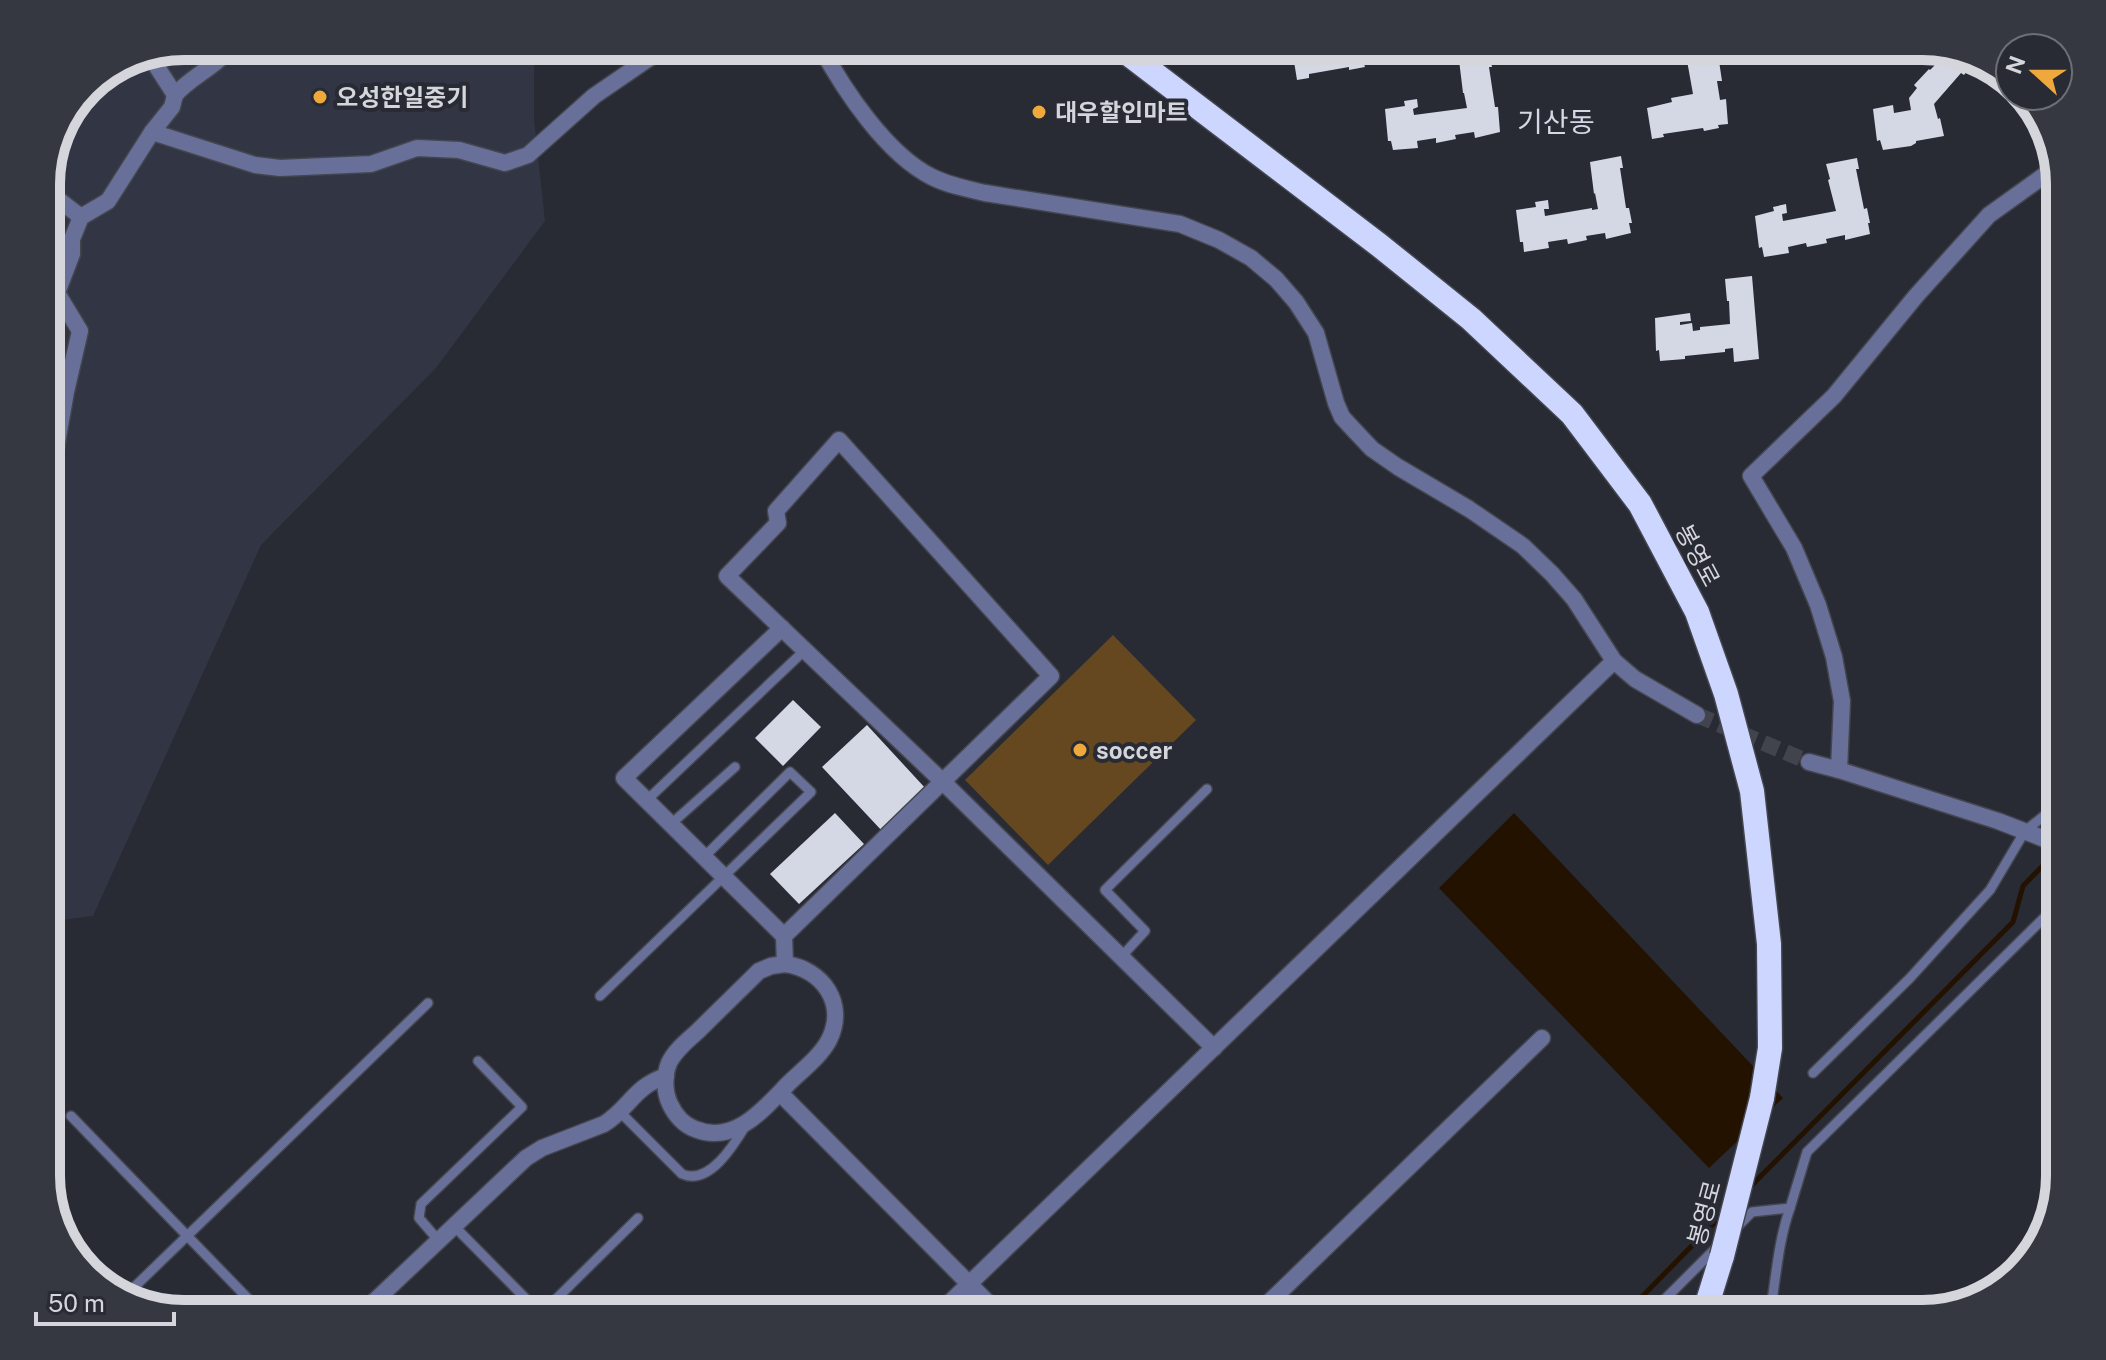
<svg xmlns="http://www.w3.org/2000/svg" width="2106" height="1360" font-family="'Public Sans','Noto Sans KR',sans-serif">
  <rect width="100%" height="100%" fill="#282a34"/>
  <path fill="#313544" d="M184 46H534V119L545 221 436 368 261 545 93 916 46 922V175L87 86 132 56Z"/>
  <path fill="#65481f" d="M1113 635 1196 720 1048 865 965 780Z"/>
  <path fill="#231200" d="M1514 813 1783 1098 1709 1168 1439 888Z"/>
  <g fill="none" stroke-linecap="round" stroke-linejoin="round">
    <g stroke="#231200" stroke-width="5">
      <path d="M1750 1187 2013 922 2023 886 2059 849"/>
      <path d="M1625 1314 1723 1214"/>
    </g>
  </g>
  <g fill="#d4d8e5">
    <path d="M1308 46H1372L1374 62 1364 64 1365 67 1349 70V67L1309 74V78L1297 80 1292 49Z"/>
    <path d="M1670 46H1712L1714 61H1719L1722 81H1717L1720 100 1726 99 1728 124 1718 125 1719 128 1704 131 1703 128 1663 134 1664 137 1652 139 1647 108 1672 102 1671 98 1693 94 1686 55 1672 58Z"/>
    <path d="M1927 48 1974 62 1964 75 1961 73 1934 104 1938 119 1940 118 1944 136 1916 141V143L1911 146 1883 150 1880 140 1877 141 1873 109 1893 105 1894 113 1911 110 1909 98 1917 88 1914 85 1929 69 1930 70 1935 65 1930 60 1932 58 1930 56 1929 58 1923 52Z"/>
    <path d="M1490 56 1492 67H1489L1495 107H1498L1500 132 1475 138 1474 132 1455 135 1456 139 1436 143V138L1417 141 1418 148 1393 150 1391 141H1388L1385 109 1405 106 1404 101 1417 99 1418 107 1413 109 1414 115 1467 108 1464 93H1463L1459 60Z"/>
    <path d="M1621 156 1623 168H1620L1626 208H1629L1632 223H1629L1631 233 1606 239 1605 233 1586 236 1587 240 1568 244 1567 239 1548 242 1549 248 1524 252 1523 242H1520L1516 210 1536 207 1535 202 1548 200 1549 209H1544L1545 216 1592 208V210L1598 209 1595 193 1594 194 1590 162Z"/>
    <path d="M1857 158 1859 169H1856L1864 209 1867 208 1870 223H1868L1870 234 1845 240V235L1826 239 1827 243 1807 247 1806 243 1788 247 1789 253 1764 257 1762 247 1759 248 1755 216 1774 211 1773 207 1786 204 1787 213 1782 214 1783 221 1836 211 1828 180 1830 179 1826 164Z"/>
    <path d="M1752 276 1759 359 1734 362 1733 348 1725 349V352L1685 356V359L1660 361 1659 350 1656 351 1655 318 1690 313 1691 321 1680 322V325L1692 323 1693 331 1700 330V327L1730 324 1729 301H1727L1725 279Z"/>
    <path d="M793 700 821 727 783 766 755 738Z"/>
    <path d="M867 725 927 790 883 832 822 767Z"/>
    <path d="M835 813 864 844 799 904 770 874Z"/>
  </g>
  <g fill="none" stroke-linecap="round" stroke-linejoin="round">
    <path stroke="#42444d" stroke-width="16" stroke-dasharray="16 8" stroke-linecap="butt" d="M1697 715 1809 762"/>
    <g stroke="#44464f" stroke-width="12">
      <g id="lane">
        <path d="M647 800 805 650"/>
        <path d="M671 824 735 767"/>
        <path d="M1122 956 1145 931 1105 890 1207 789"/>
        <path d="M600 996 811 792 790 772 704 857"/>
        <path d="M1813 1073 1910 978 1990 890 2025 831 2060 803"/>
        <path d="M620 1112 682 1174C709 1186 734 1145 746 1125"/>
        <path d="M71 1116 263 1314"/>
        <path d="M454 1226 541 1314"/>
        <path d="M1737 1227 1752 1212 1790 1208 1807 1152 2060 902"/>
        <path d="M439 1241 419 1218 421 1204 522 1107 478 1061"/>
        <path d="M125 1296 428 1003"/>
        <path d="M541 1314 638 1218"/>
        <path d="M1650 1314 1718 1246"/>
        <path d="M1770 1314C1776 1278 1778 1242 1790 1208"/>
      </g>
    </g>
    <g stroke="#44464f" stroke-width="19">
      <g id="street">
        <path d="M820 46C844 90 886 154 932 177 948 185 967 189 985 193L1180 224 1219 240 1251 258 1276 279 1296 302 1316 333 1336 403 1342 417 1354 430 1372 449 1398 467 1469 509 1523 546 1552 574 1574 599 1614 661 1635 679 1697 715"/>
        <path d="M175 95C191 76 217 67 231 46"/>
        <path d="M152 132 255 165 280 168 371 164 417 148 459 150 505 163 528 155 594 96 667 46"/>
        <path d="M46 190 81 217"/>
        <path d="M46 479 51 476 66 392 80 331 57 293 72 254V239L81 217 108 201 152 132 172 107 175 95 148 53"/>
        <path d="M782 628 624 778 784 936"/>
        <path d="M1809 762 1839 770 1998 821 2060 845"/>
        <path d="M1839 770 1842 701 1834 657 1818 605 1794 548 1751 476 1834 396 1916 296 1989 215 2056 167"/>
        <path d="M785 964 784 936 1051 676 839 440 776 511 778 523 727 576 942 781 1214 1048"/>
        <path d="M785 964C823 969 847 1004 829 1040 820 1057 801 1071 787 1085 763 1110 734 1145 695 1129 684 1125 675 1115 670 1104 664 1092 664 1075 669 1063 675 1050 688 1040 698 1031 718 1011 739 991 759 971L771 966Z"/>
        <path d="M780 1093 999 1314"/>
        <path d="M361 1314 526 1158 542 1148 604 1124C630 1108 633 1087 666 1076"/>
        <path d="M938 1314 1614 661"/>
        <path d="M1257 1314 1542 1038"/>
      </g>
    </g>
    <g stroke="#44464f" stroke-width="27">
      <g id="highway">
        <path d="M1118 46 1379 245 1471 319 1572 414 1640 504 1697 612 1726 694 1752 791 1769 944 1770 1048 1762 1098"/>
        <path d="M1704 1314 1722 1256"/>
      </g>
    </g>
    <use href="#lane" stroke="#687099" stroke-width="9"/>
    <use href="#street" stroke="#687099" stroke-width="16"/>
    <use href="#highway" stroke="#cdd6ff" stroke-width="24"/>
    <g stroke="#44464f" stroke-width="27" stroke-linecap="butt">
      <path id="highway-bridge" d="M1722 1256 1762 1098"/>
    </g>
    <use href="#highway-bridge" stroke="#cdd6ff" stroke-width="24"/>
  </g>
  <g fill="#eea83c" stroke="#282a34" stroke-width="3">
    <circle cx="320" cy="97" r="8"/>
    <circle cx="1039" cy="112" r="8"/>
    <circle cx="1080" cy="750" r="8"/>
  </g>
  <g text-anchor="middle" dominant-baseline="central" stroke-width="8" stroke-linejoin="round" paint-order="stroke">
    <g font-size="24" font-weight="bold" fill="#d4d6dc" stroke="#282a34" text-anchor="start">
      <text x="336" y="97">오성한일중기</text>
      <text x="1055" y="112">대우할인마트</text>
      <text x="1096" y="750">soccer</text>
    </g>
    <g font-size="24" fill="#d4d6dc" stroke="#282a34">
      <text transform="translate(1698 555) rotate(62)">봉영로</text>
      <text transform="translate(1704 1213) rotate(-75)">봉영로</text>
    </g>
    <g font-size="28" fill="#d4d8e5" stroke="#282a34">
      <text x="1556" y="121">기산동</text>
    </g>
  </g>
  <path d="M0 0H2106V1360H0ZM184 60H1922A124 124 0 0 1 2046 184V1176A124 124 0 0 1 1922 1300H184A124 124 0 0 1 60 1176V184A124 124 0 0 1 184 60Z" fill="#363841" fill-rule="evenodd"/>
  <path fill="none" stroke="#d4d6dc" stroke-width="10" d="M184 60H1922A124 124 0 0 1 2046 184V1176A124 124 0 0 1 1922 1300H184A124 124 0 0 1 60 1176V184A124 124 0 0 1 184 60Z"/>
  <g transform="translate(2034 72) rotate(291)"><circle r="38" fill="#282a34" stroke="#6d6f77" stroke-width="2"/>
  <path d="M0-6L14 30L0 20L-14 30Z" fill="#eea83c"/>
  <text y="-12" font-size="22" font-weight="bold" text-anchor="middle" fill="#d4d6dc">N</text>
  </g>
  <path d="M36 1312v12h138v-12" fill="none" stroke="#d4d6dc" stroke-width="4"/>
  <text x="48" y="1312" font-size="24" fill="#d4d6dc" stroke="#282a34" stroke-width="6" paint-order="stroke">50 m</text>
</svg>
